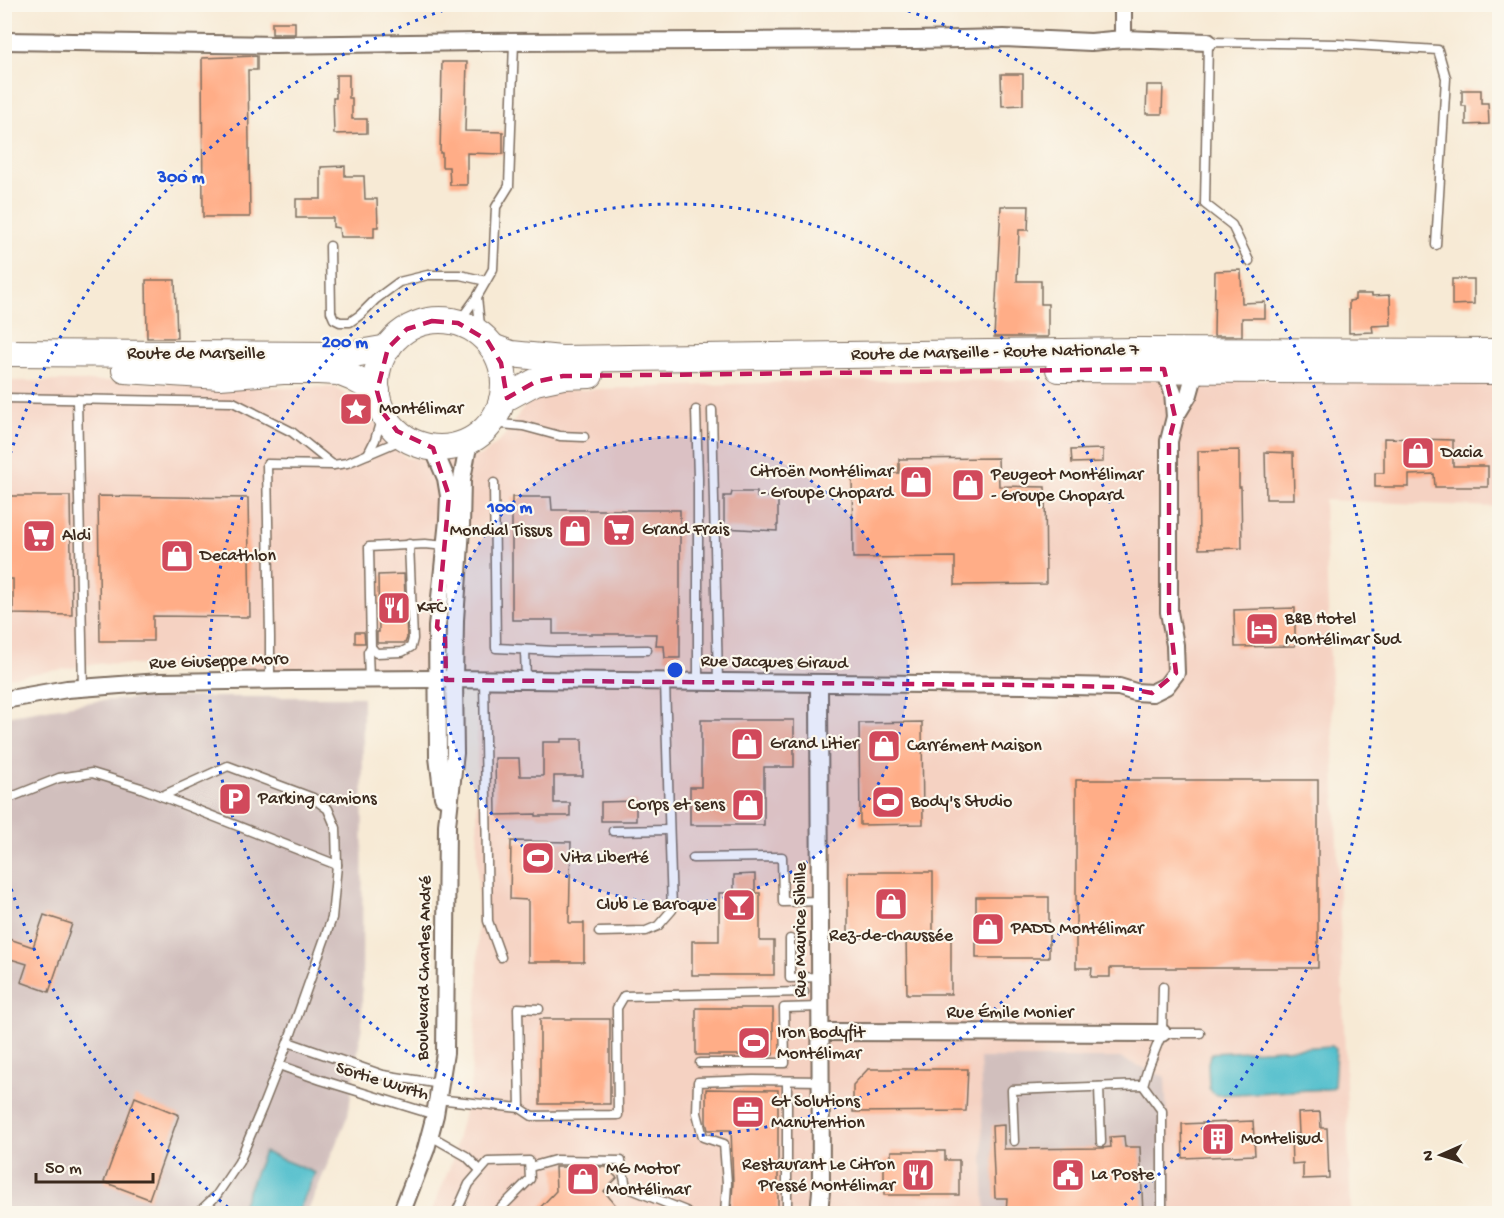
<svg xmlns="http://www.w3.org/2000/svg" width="1504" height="1218" font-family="'Gochi Hand',sans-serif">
  <rect width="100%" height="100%" fill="#fbf7ec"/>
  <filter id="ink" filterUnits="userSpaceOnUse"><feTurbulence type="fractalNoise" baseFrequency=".0167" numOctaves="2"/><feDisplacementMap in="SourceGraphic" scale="12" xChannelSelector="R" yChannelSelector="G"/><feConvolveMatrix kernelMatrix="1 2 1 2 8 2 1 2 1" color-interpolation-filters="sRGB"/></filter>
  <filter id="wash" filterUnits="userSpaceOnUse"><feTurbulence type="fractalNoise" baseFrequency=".008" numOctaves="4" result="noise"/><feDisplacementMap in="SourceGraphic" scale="24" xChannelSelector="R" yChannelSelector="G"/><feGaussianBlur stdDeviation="1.35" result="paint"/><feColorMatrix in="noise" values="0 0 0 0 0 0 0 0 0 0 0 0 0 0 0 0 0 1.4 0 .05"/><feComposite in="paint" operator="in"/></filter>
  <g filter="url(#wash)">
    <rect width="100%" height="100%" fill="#f7ead5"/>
    <path fill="#f5d2c2" d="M1245 379 1499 383V507L1324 500 1351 1213H431L451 1164 470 1088 478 986 477 689 104 663 5 678V381H111L285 388 335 387 365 410 406 458 481 456 503 438 522 409 545 391 814 381Z"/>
    <g fill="#d1bfbd">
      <path d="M157 697H363L362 1025 348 1115 307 1213 5 1214V716L97 701Z"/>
      <path d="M980 1058H1120L1165 1077 1171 1213H985Z"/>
    </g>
    <g fill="#54c0cd" stroke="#487576" stroke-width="1.5">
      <path d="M1332 1046 1336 1049 1334 1087 1329 1089 1217 1095 1213 1093 1209 1088 1208 1063 1210 1056 1213 1053Z"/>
      <path d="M264 1152 315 1173 298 1213H239Z"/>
    </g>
    <g id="blocks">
      <g fill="#ffad87">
        <rect x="272" y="22" width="23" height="12"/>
        <path d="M257 56V70H248L250 217H203L202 58Z"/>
        <path d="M442 62H467L465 131 503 132V154L467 153V185H450L449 167H442V153H440Z"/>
        <path d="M1001 74H1023V105L1002 106Z"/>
        <path d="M336 75H349V98H352V119H367V133L334 134 333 98H336Z"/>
        <path d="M1147 85H1163L1162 114H1146Z"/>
        <path d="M1462 90H1481V103H1488L1489 124 1466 125V106H1462Z"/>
        <path d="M345 166V176H364L365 199H377L378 227H374V237H340L339 228 333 227V218H296V199H321V167Z"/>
        <path d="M1001 206H1029L1028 230H1019L1017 281H1041V304H1048V337H994Z"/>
        <path d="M1241 270 1242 303 1265 302V318H1242V336H1214L1215 271Z"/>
        <path d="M1452 279H1474V304L1452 305Z"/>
        <path d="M146 280H175L177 338H147Z"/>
        <path d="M1355 294H1372V296L1390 295 1391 325 1372 326 1373 332 1349 333V301L1355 300Z"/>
        <path d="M1384 438 1453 440V466H1488V487H1435L1434 474 1409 475V487H1375V473H1384Z"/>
        <path d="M1103 449V462L1072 463 1071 450Z"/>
        <path d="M1239 450V487H1241L1242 548 1199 549 1198 451Z"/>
        <path d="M1265 452 1293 453 1294 499H1266Z"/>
        <path d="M998 458 999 486 1045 487 1046 584 955 585V557L853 558 852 473H899V459Z"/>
        <path d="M732 492H757V497H778V525H777V531L724 528V496H731Z"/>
        <path d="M4 496H70L72 615 13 614V579H4Z"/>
        <path d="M98 496 248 498 250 617 153 616V641H100Z"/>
        <path d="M512 497H551L552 510H680V658H665L664 646H656L657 634H553V620H512Z"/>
        <path d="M404 574 407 638 405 643H377V632H379L378 575Z"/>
        <path d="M1295 608V646L1235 647 1234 610Z"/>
        <path d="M355 632H364L365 643H355Z"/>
        <path d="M701 720H794V767H764V825H690V787H701Z"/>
        <path d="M922 722 923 824 860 825 859 723Z"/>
        <path d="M561 739H582L583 776H554V803H570V816H536V814L496 815 495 758H519L520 776H543V742H561Z"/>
        <path d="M1076 780H1318V968H1110V977H1091L1092 968H1076Z"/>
        <path d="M636 801V821H601V802Z"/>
        <path d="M511 841 571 842 569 923H584V962H528V900L510 899Z"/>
        <path d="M848 872H933V937L951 936V994H907L906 937 848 938Z"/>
        <path d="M755 874V893H760V941H774V975H692V941H719V893H734V875Z"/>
        <rect x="976" y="897" width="73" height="61"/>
        <path d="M44 915 72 924 49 992 21 982 27 964 4 957V937L33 947Z"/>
        <rect x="696" y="1008" width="77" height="47"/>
        <rect x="540" y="1019" width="70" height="85"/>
        <path d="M868 1069H968L966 1111 853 1112V1085Z"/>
        <path d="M706 1089 778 1090V1213H731L733 1183 731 1130H708L706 1122Z"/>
        <path d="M135 1097 179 1115 149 1199 104 1182Z"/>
        <path d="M1320 1112 1321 1128H1327L1329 1178 1303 1179V1163L1292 1164 1291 1135 1299 1134 1298 1113Z"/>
        <path d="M1253 1121 1255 1155 1183 1158 1182 1124Z"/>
        <path d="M1004 1125V1149L1102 1148 1111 1147 1110 1137 1124 1136 1125 1147H1140L1143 1214H1006L1007 1198H995L992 1126Z"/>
        <path d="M891 1151H945V1160H959V1195H884V1159H891Z"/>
        <path d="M555 1167H606L617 1178 604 1191 623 1214H534L556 1191Z"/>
      </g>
    </g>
  </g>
  <g filter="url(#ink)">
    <use href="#blocks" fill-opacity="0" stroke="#7d6d5e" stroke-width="1.5"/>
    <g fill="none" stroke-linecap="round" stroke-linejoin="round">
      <g stroke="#7d6d5e" stroke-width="11">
        <g id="service">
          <path d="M330 246 331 312 334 319 340 322H350L360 315 376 299 399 282 428 275H460L486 281"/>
          <path d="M1249 261 1232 225 1205 204 1208 42 1338 44 1438 50 1446 78 1436 245"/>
          <path d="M477 297 481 335"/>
          <path d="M458 323 477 297 493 269 496 207 509 186 514 42"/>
          <path d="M4 398 233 402 292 432 333 465"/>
          <path d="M77 399 83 688"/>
          <path d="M696 410 698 478V682"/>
          <path d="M712 410 718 682"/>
          <path d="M491 423 523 426 560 436 584 437"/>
          <path d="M368 454 375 440 383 413"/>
          <path d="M494 483 496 648 555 651 647 650"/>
          <path d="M371 647 376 653 402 652 411 647 413 639 409 544"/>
          <path d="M525 650 526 680"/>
          <path d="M369 679 368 652 371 647 369 547 425 544 446 546"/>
          <path d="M270 680V637L267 464 333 465 347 463 406 438"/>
          <path d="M484 680 488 921 501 957"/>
          <path d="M162 796 228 766 313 798 328 809 336 828 337 865"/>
          <path d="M4 800 59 778 92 773 141 788 337 865 332 918 288 1042 262 1108 239 1162 216 1196 197 1214"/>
          <path d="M613 831 669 830"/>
          <path d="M693 858 782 857 783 902 820 901"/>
          <path d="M599 932 646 931 658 926 672 910 665 682"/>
          <path d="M790 939V978L820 977"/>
          <path d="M1162 1033H1200"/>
          <path d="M288 1042 383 1075 441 1084"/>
          <path d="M700 1063H785L784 1008 820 1007"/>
          <path d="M279 1065 321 1080 435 1115"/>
          <path d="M1099 1087 1101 1142"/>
          <path d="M437 1099 520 1108 518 1008 539 1009"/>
          <path d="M520 1108 532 1116 618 1115 617 1008 624 996 804 992"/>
          <path d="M429 1135 466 1156 480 1170"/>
          <path d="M1014 1141 1012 1090 1143 1085"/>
          <path d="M530 1167 555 1160 621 1161 626 1187 686 1211 685 1214"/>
          <path d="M457 1214V1211L469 1184 488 1162 529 1161 530 1179 495 1214"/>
          <path d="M725 1214 727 1183 724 1144 703 1137 697 1113 698 1082 753 1080 820 1081"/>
          <path d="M787 1214V1081"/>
          <path d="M1162 1214V1111L1143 1085 1148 1068 1162 1033 1163 987"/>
        </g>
      </g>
      <g stroke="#7d6d5e" stroke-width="20">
        <g id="minor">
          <path d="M1123 4V39"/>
          <path d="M4 41 274 45 478 42 915 40 1004 38 1091 42 1123 39 1208 42"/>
          <path d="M1164 369 1173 392 1175 417"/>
          <path d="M433 448 446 478 449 496 448 520 437 627 438 757 443 797"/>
          <path d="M4 700 67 689 160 682 293 680 437 679 1022 685 1119 687 1135 692 1152 693 1166 686 1176 673 1175 645 1169 612V441L1175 417 1189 394 1196 369"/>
          <path d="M821 1032 1162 1033"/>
          <path d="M401 1214 426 1149 435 1115 445 1053 447 825 455 753 454 680 455 620 461 528 462 479 469 441"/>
          <path d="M819 1214 821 1191 819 683"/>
        </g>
      </g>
      <g stroke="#7d6d5e" stroke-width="28">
        <g id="primary">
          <circle cx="440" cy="384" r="64"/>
          <path d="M492 347 511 354 561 359 1136 351 1500 352"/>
          <path d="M4 353 333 355 354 354 388 348"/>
          <path d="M1059 369 1500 371"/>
          <path d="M125 370 220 376 283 371H318L338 372 353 378 377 391"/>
          <path d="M502 400 535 382 563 376 590 375"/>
        </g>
      </g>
      <use href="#service" stroke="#fff" stroke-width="8"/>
      <use href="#minor" stroke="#fff" stroke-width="16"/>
      <use href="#primary" stroke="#fff" stroke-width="26"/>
    </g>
  </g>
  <path fill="none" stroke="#c2185b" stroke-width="4.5" stroke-dasharray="12 8" stroke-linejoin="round" d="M432 321 458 323 487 340 501 363 507 398 535 382 563 376 1164 369 1175 417 1169 441V612L1176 673 1152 693 1119 687 1022 685 446 680 445 636 437 627 449 496 433 448 397 431 383 413 377 391 388 348 407 329Z"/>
  <circle cx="675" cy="670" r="233" fill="#1d4ed8" fill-opacity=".12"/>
  <g fill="none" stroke="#1d4ed8" stroke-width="3" stroke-dasharray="3 6">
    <circle cx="675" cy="670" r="233"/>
    <circle cx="675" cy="670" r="466"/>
    <path d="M235 1213A699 699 0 0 1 5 869M5 471A699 699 0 0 1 459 5M891 5A699 699 0 0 1 1115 1213"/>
  </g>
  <defs>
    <g id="sight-square" transform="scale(1.725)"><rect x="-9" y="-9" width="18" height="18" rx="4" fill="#d1495b" stroke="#fbf7ec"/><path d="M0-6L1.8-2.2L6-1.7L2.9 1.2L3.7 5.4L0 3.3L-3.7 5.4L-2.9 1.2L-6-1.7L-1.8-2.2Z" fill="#fff"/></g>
    <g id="shop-square" transform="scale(1.725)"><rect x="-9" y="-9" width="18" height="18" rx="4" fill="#d1495b" stroke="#fbf7ec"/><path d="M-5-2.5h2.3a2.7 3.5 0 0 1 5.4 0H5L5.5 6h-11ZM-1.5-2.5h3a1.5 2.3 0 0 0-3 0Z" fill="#fff"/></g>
    <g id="supermarket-square" transform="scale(1.725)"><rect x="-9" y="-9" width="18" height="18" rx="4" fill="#d1495b" stroke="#fbf7ec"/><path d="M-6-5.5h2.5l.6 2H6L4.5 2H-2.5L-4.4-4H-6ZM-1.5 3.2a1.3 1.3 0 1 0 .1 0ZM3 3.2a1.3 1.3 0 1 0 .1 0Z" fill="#fff"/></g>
    <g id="restaurant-square" transform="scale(1.725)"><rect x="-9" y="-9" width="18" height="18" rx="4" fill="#d1495b" stroke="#fbf7ec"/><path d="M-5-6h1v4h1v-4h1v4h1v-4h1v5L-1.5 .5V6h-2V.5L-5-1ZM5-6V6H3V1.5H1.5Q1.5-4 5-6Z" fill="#fff"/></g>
    <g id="hotel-square" transform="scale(1.725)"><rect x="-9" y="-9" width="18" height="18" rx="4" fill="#d1495b" stroke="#fbf7ec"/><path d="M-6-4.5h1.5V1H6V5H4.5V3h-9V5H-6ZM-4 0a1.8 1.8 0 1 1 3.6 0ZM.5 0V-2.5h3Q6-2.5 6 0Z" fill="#fff"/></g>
    <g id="parking-square" transform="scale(1.725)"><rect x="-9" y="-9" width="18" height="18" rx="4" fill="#d1495b" stroke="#fbf7ec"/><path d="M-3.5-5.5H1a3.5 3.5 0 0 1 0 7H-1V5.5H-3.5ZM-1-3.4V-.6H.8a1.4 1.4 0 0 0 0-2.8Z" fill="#fff"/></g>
    <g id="stadium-square" transform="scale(1.725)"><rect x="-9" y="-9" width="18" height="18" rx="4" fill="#d1495b" stroke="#fbf7ec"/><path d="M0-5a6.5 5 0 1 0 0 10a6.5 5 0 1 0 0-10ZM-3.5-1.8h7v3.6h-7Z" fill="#fff"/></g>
    <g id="bar-square" transform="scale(1.725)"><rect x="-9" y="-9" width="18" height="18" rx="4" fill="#d1495b" stroke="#fbf7ec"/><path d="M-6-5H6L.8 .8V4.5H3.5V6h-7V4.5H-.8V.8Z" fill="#fff"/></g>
    <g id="office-square" transform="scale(1.725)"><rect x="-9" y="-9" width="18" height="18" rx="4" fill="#d1495b" stroke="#fbf7ec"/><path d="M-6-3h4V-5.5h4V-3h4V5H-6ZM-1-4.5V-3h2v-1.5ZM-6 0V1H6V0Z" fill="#fff"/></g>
    <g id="building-square" transform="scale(1.725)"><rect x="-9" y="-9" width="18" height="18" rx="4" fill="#d1495b" stroke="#fbf7ec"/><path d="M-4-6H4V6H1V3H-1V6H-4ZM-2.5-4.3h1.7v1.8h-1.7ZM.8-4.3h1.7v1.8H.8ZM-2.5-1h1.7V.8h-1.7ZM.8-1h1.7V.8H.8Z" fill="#fff"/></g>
    <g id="civic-square" transform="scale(1.725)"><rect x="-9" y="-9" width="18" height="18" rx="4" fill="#d1495b" stroke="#fbf7ec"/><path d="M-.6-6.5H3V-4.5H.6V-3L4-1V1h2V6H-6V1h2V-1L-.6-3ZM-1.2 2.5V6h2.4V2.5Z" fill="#fff"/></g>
  </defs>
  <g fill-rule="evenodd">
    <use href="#sight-square" x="356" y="409"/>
    <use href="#shop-square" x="1418" y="453"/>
    <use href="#shop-square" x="916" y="482"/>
    <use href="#shop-square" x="968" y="485"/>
    <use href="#supermarket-square" x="619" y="530"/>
    <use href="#shop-square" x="575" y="531"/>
    <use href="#supermarket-square" x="39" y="536"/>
    <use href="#shop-square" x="177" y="556"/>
    <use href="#restaurant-square" x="394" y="608"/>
    <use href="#hotel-square" x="1262" y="629"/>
    <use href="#shop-square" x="747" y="744"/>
    <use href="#shop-square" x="884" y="746"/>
    <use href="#parking-square" x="235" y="799"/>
    <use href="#stadium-square" x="888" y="802"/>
    <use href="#shop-square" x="748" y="805"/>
    <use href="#stadium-square" x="538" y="858"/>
    <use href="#shop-square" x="891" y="904"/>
    <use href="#bar-square" x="739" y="905"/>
    <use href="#shop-square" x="988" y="929"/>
    <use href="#stadium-square" x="754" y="1043"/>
    <use href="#office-square" x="748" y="1112"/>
    <use href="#building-square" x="1218" y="1139"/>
    <use href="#restaurant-square" x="918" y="1175"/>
    <use href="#civic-square" x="1068" y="1175"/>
    <use href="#shop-square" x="583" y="1179"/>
  </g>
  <g text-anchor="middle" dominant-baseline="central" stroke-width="4.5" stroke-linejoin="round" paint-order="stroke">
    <g font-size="18" fill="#3b2a1e" stroke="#fbf7ec">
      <text transform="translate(995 353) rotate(-1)">Route de Marseille - Route Nationale 7</text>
      <text x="196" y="354">Route de Marseille</text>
      <text transform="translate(219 662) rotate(-2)">Rue Giuseppe Moro</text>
      <text transform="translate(774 663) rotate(1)">Rue Jacques Giraud</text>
      <text transform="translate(801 930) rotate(-90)">Rue Maurice Sibille</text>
      <text transform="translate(425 968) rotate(-89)">Boulevard Charles André</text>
      <text x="1010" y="1013">Rue Émile Monier</text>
      <text transform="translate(382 1082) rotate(17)">Sortie Wurth</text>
    </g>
    <g font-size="18" fill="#3b2a1e" stroke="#fbf7ec" text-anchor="start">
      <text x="379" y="409">Montélimar</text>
      <text x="1441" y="453">Dacia</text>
      <text x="893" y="472" text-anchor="end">Citroën Montélimar<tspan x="893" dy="21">- Groupe Chopard</tspan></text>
      <text x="991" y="475">Peugeot Montélimar<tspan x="991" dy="21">- Groupe Chopard</tspan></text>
      <text x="642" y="530">Grand Frais</text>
      <text x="552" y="531" text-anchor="end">Mondial Tissus</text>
      <text x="62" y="536">Aldi</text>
      <text x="200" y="556">Decathlon</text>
      <text x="417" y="608">KFC</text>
      <text x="1285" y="619">B&amp;B Hotel<tspan x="1285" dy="21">Montélimar Sud</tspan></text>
      <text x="770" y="744">Grand Litier</text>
      <text x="907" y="746">Carrément Maison</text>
      <text x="258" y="799">Parking camions</text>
      <text x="911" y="802">Body's Studio</text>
      <text x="725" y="805" text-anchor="end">Corps et sens</text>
      <text x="561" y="858">Vita Liberté</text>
      <text x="716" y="905" text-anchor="end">Club Le Baroque</text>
      <text x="1011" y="929">PADD Montélimar</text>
      <text x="891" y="936" text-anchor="middle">Rez-de-chaussée</text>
      <text x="777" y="1033">Iron Bodyfit<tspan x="777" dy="21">Montélimar</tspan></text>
      <text x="771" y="1102">Gt Solutions<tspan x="771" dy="21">Manutention</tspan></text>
      <text x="1241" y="1139">Montelisud</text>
      <text x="895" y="1165" text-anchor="end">Restaurant Le Citron<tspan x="895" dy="21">Pressé Montélimar</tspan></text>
      <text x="606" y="1169">MG Motor<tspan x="606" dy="21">Montélimar</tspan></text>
      <text x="1091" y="1175">La Poste</text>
    </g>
  </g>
  <circle cx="675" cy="670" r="9" fill="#1d4ed8" stroke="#fbf7ec" stroke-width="3"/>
  <g font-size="18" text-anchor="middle" font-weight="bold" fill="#1d4ed8" stroke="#fbf7ec" stroke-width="4.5" stroke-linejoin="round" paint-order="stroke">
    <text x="181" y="182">300 m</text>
    <text x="345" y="347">200 m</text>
    <text x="510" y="512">100 m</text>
  </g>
  <rect width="1504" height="1218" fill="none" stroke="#fbf7ec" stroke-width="24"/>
  <g transform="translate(1441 1155) rotate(267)" stroke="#fbf7ec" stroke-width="4.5" paint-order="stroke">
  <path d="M0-4.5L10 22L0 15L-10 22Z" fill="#3b2a1e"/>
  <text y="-9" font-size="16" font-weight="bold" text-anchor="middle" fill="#3b2a1e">N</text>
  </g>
  <path d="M36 1173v9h117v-9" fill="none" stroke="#3b2a1e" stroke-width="3"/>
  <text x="45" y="1173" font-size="18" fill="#3b2a1e" stroke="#fbf7ec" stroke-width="4.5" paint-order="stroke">50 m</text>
</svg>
